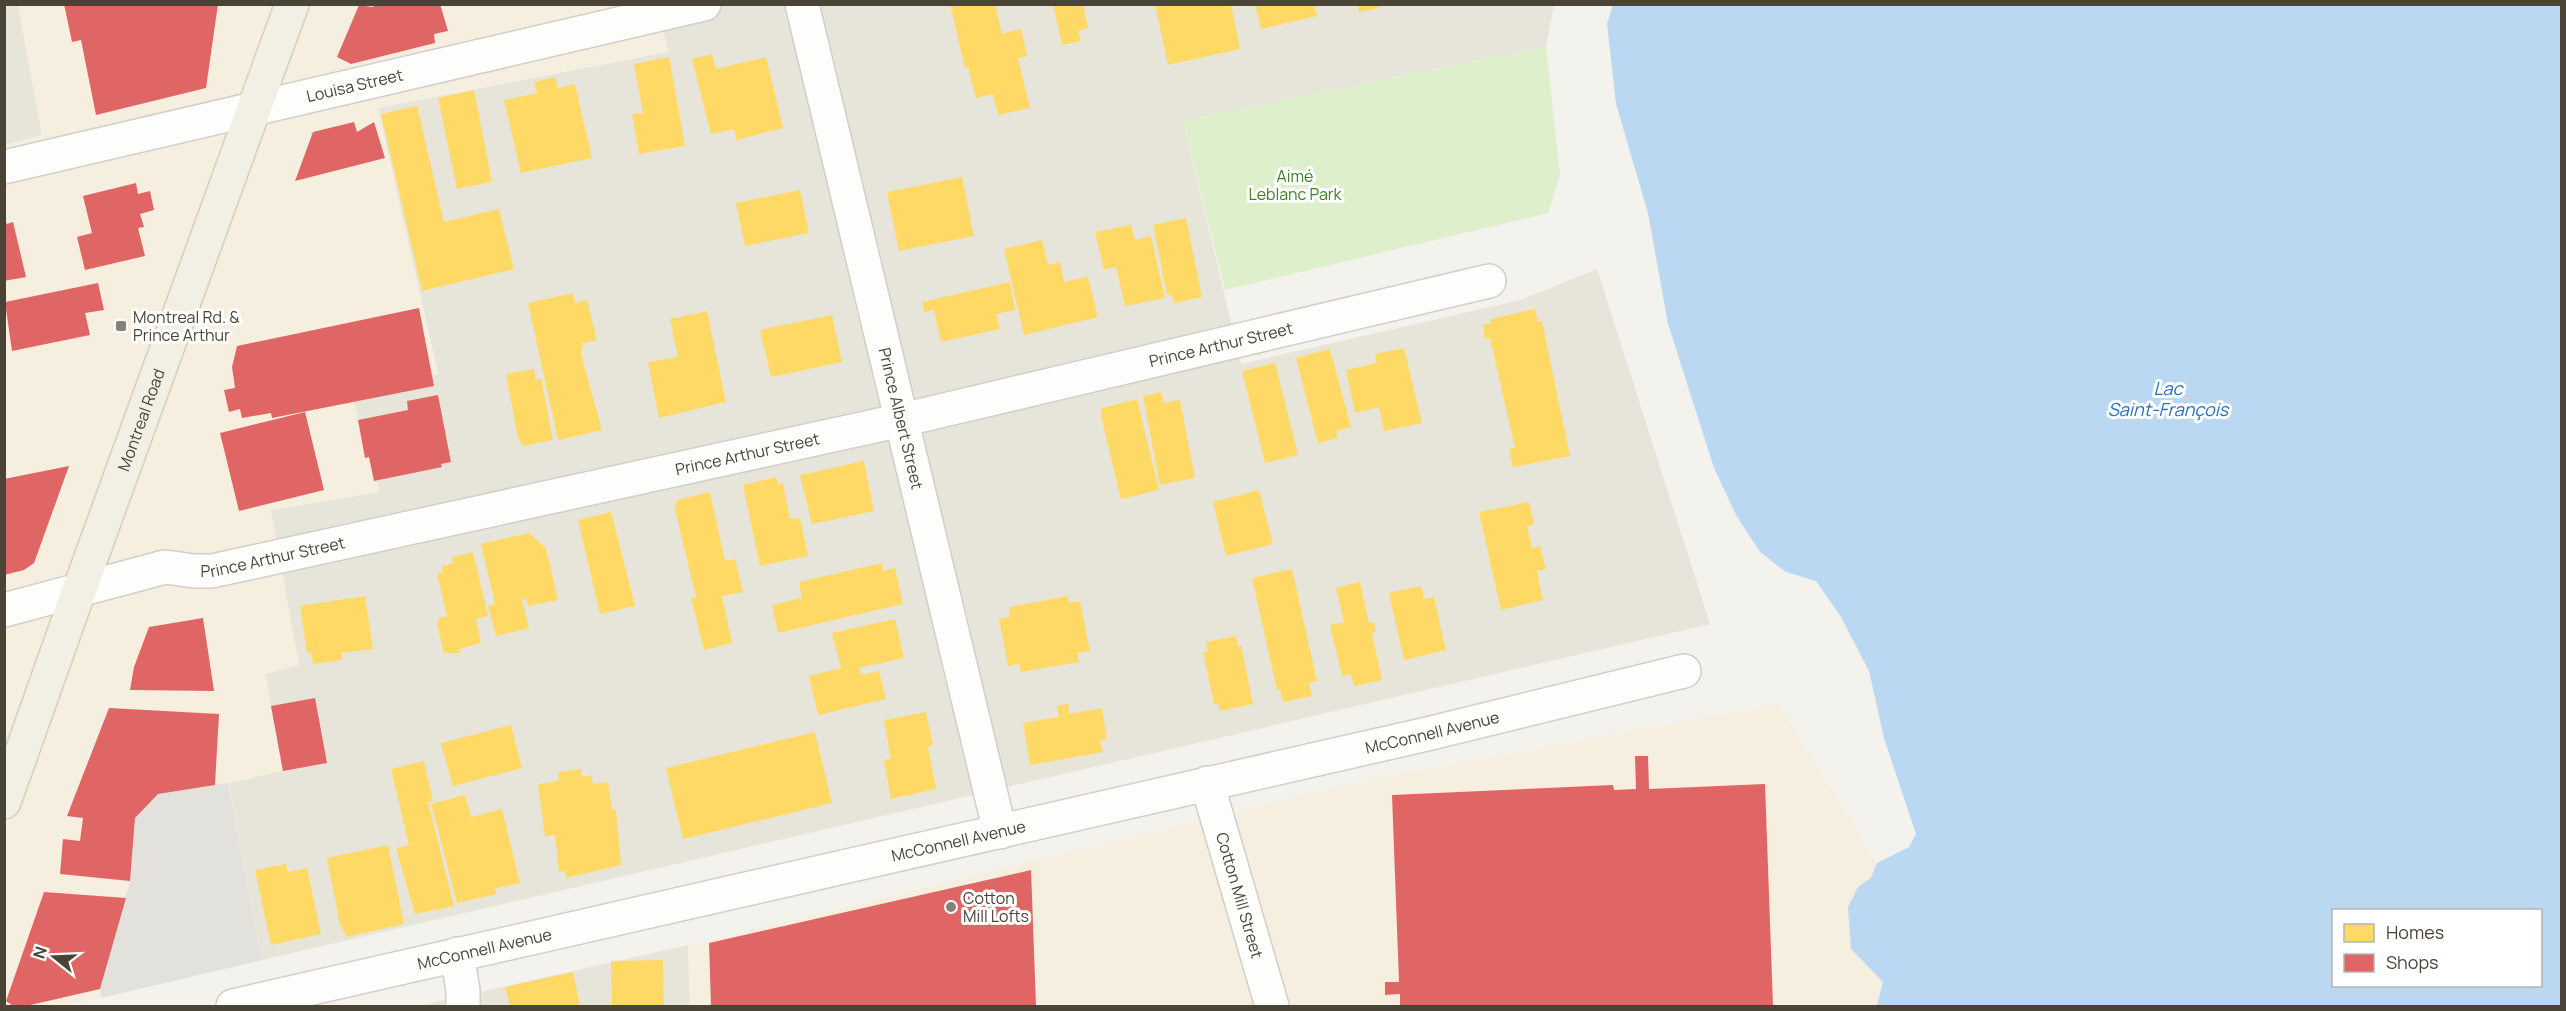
<svg xmlns="http://www.w3.org/2000/svg" width="2566" height="1011" font-family="Manrope,sans-serif">
  <rect width="100%" height="100%" fill="#f3f2ed"/>
  <g fill="#e7e4da">
    <path d="M4 5H18L42 135 5 145Z"/>
    <path d="M657 5H1554L1546 46 1183 121 1241 364 1521 300 1597 269 1710 624 262 960 228 783 282 771 265 674 299 665 270 510 379 492 352 395 438 374 378 108 668 52Z"/>
    <path d="M688 945 690 1006H419Z"/>
  </g>
  <g fill="#f6efdf">
    <path d="M18 5H657L668 51 378 108 438 374 352 395 380 492 271 510 299 665 266 674 282 771 229 783 262 960 62 1006H5L4 145 42 135Z"/>
    <path d="M1778 704 1877 863 1871 878 1858 887 1851 949 1883 982 1877 1006H690L688 945 1380 777Z"/>
  </g>
  <path fill="#deefcb" d="M1546 46 1560 175 1548 213 1225 290 1183 121Z"/>
  <path fill="#e2e1dc" d="M228 783 262 960 101 998 100 989 130 881 135 818 158 794Z"/>
  <path fill="#bbd8f3" fill-rule="evenodd" d="M1613 5H2561V1006H1877L1883 982 1851 949 1848 907 1858 887 1871 878 1877 863 1909 847 1916 834 1884 738 1869 671 1841 617 1816 581 1786 572 1760 552 1736 515 1714 468 1668 324 1648 213 1616 104 1607 24ZM2334 910H2540V986H2334Z"/>
  <g fill="#ffd966">
    <path d="M950 4H995L1002 34 1021 29 1027 56 1018 58 1030 108 998 115 993 94 976 98 968 67 965 68Z"/>
    <path d="M1053 4H1083L1088 28 1078 31 1081 41 1062 45Z"/>
    <path d="M1155 4H1231L1240 49 1168 65Z"/>
    <path d="M1255 4H1314L1317 16 1261 29Z"/>
    <path d="M1358 4H1378L1379 8 1359 12Z"/>
    <path d="M712 54 716 69 766 57 783 128 736 140 734 129 711 134 692 59Z"/>
    <path d="M669 57 685 146 639 154 632 114 643 113 634 64Z"/>
    <path d="M555 77 558 88 575 84 592 158 521 173 504 100 537 93 534 82Z"/>
    <path d="M474 90 492 182 457 189 438 98Z"/>
    <path d="M417 106 444 222 499 209 514 269 422 291 381 114Z"/>
    <path d="M962 177 974 236 899 251 887 192Z"/>
    <path d="M800 190 809 233 745 246 736 203Z"/>
    <path d="M1186 218 1202 297 1174 303 1171 294 1167 295 1153 225Z"/>
    <path d="M1131 225 1135 240 1151 236 1165 298 1125 306 1116 267 1104 270 1095 232Z"/>
    <path d="M1042 240 1048 265 1060 262 1064 282 1088 277 1098 317 1024 335 1004 249Z"/>
    <path d="M1010 282 1015 310 996 314 1000 329 941 342 934 310 924 312 922 302Z"/>
    <path d="M573 293 575 303 587 300 597 340 583 343 581 354 602 430 558 440 528 303Z"/>
    <path d="M1535 309 1538 322 1542 321 1570 456 1513 467 1509 449 1515 448 1490 338 1485 339 1483 325 1491 323V319Z"/>
    <path d="M707 311 726 402 659 418 648 362 678 357 670 319Z"/>
    <path d="M832 315 842 362 771 377 760 330Z"/>
    <path d="M1404 348 1422 423 1384 431 1379 407 1355 413 1346 370 1377 363 1375 354Z"/>
    <path d="M1330 349 1351 427 1336 431 1338 438 1318 443 1296 358Z"/>
    <path d="M1275 363 1298 455 1265 463 1242 371Z"/>
    <path d="M534 369 536 380 541 378 553 440 523 446 518 438 506 374Z"/>
    <path d="M1161 392 1164 403 1180 400 1195 478 1160 485 1143 396Z"/>
    <path d="M1137 399 1159 490 1121 499 1101 416 1102 408Z"/>
    <path d="M864 461 874 511 812 524 800 475Z"/>
    <path d="M776 477 778 484 783 483 790 519 800 518 808 556 760 566 743 485Z"/>
    <path d="M1259 490 1273 544 1226 556 1213 502Z"/>
    <path d="M710 492 725 561 735 559 743 592 722 596 732 643 704 650 691 598 696 597 675 510 677 500Z"/>
    <path d="M1529 502 1534 524 1527 526 1532 548 1540 546 1546 569 1537 571 1543 600 1501 610 1479 512Z"/>
    <path d="M611 512 635 606 600 614 578 520Z"/>
    <path d="M529 533 546 548 558 600 528 606 527 599 522 600 529 628 496 636 488 606 495 604 481 544Z"/>
    <path d="M473 552 488 616 476 619 481 643 459 649 460 653H444L437 624 439 618 447 616 437 574 443 572 442 566 453 563 452 557Z"/>
    <path d="M882 563 883 571 895 568 903 604 778 633 772 605 802 598 799 582Z"/>
    <path d="M1292 569 1317 681 1309 683 1312 696 1283 702 1280 690H1277L1252 578Z"/>
    <path d="M1360 582 1369 623 1374 622 1376 632 1372 633 1382 680 1354 686 1351 674 1342 676 1330 625 1344 622 1336 588Z"/>
    <path d="M1421 586 1424 599 1434 597 1446 650 1404 660 1389 593Z"/>
    <path d="M365 596 373 649 341 653 342 660 313 664 311 652 307 653 300 606Z"/>
    <path d="M1068 596 1069 603 1080 601 1090 651 1077 653 1079 662 1021 672 1019 664 1008 666 999 619 1010 617 1009 607Z"/>
    <path d="M895 619 904 658 859 668 861 675 879 671 886 699 818 715 809 676 841 668 832 633Z"/>
    <path d="M1236 636 1238 646 1241 645 1253 704 1220 711 1218 703 1214 704 1203 652 1208 651 1206 642Z"/>
    <path d="M1068 704 1070 714 1102 708 1107 739 1100 740 1103 752 1030 765 1023 723 1059 717 1057 706Z"/>
    <path d="M926 712 933 745 928 747 936 789 891 799 884 760 891 759 884 720Z"/>
    <path d="M511 725 522 768 453 786 441 743Z"/>
    <path d="M815 732 832 803 683 839 666 768Z"/>
    <path d="M424 761 433 801 428 802 454 906 415 914 396 848 409 845 391 769Z"/>
    <path d="M581 769 582 777 591 775 593 784 608 782 612 810 616 809 621 865 566 878 565 871 559 872 555 835 545 836 538 784 559 781 558 772Z"/>
    <path d="M465 795 471 817 502 809 520 883 494 889 497 894 457 903 431 804Z"/>
    <path d="M388 845 404 924 347 937 340 924 327 858Z"/>
    <path d="M286 864 288 872 307 868 321 934 271 945 255 870Z"/>
    <path d="M663 960 664 1006H612L611 961Z"/>
    <path d="M573 972 580 1006H510L505 987Z"/>
  </g>
  <g fill="#e06666">
    <path d="M64 4H218L206 88 96 115 81 40 72 42Z"/>
    <path d="M380 4H440L448 31 434 34 435 43 351 64 337 57 359 5 372 7Z"/>
    <path d="M354 122 357 132 374 122 385 158 295 181 313 132Z"/>
    <path d="M136 183 138 194 150 191 154 210 140 214 144 227 138 228 145 256 85 270 77 237 92 233 83 196Z"/>
    <path d="M4 219 7 224 13 222 26 277 4 281Z"/>
    <path d="M98 283 104 310 85 313 90 335 12 351 5 302Z"/>
    <path d="M419 308 434 386 272 418 271 413 242 418 240 409 229 412 224 390 235 388 232 367 237 346Z"/>
    <path d="M438 395 451 462 441 464 442 467 374 481 369 457 365 458 358 420 408 410 407 401Z"/>
    <path d="M305 412 324 490 239 511 220 433Z"/>
    <path d="M69 466 34 563 24 570 4 575V479Z"/>
    <path d="M203 618 214 691 130 690 134 667 149 627Z"/>
    <path d="M315 698 327 763 283 771 271 706Z"/>
    <path d="M109 708 219 714 215 785 158 794 135 818 130 881 60 874 63 839 80 841 83 818 67 816Z"/>
    <path d="M1635 756H1648L1649 789 1765 784 1773 1006H1400V994L1385 995V982H1399L1392 795 1613 785 1614 790 1636 789Z"/>
    <path d="M1031 870 1036 1006H711L709 943Z"/>
    <path d="M44 892 126 898 100 989 26 1006H13L6 1001Z"/>
  </g>
  <g fill="none" stroke-linecap="round" stroke-linejoin="round">
    <g stroke="#d1cfca" stroke-width="36">
      <g id="minor">
        <path id="s1" d="M802 4 1000 832"/>
        <path id="s2" d="M4 167 704 4"/>
        <path id="s3" d="M4 610 165 567 194 571H212L902 420 1489 281"/>
        <path id="s4" d="M1207 783 1272 1006"/>
        <path d="M457 954 463 990V1006"/>
        <path id="s5" d="M233 1006 1427 734 1684 671"/>
      </g>
    </g>
    <g stroke="#d6d0b9" stroke-width="36">
      <g id="major">
        <path id="s6" d="M4 802 80 588 292 4"/>
      </g>
    </g>
    <use href="#minor" stroke="#fdfdfc" stroke-width="33"/>
    <use href="#major" stroke="#f2efe4" stroke-width="33"/>
  </g>
  <g fill="#858177" stroke="#fff" stroke-width="2">
    <rect x="115" y="320" width="12" height="12" rx="3"/>
    <circle cx="951" cy="907" r="6"/>
  </g>
  <g text-anchor="middle" dominant-baseline="central" stroke-width="6" stroke-linejoin="round" paint-order="stroke">
    <g font-size="16" fill="#4a4437" stroke="#fff">
      <text stroke="none"><textPath href="#s2" startOffset="360">Louisa Street</textPath></text>
      <text stroke="none"><textPath href="#s3" startOffset="1248">Prince Arthur Street</textPath></text>
      <text stroke="none"><textPath href="#s1" startOffset="426">Prince Albert Street</textPath></text>
      <text stroke="none"><textPath href="#s6" startOffset="406">Montreal Road</textPath></text>
      <text stroke="none"><textPath href="#s3" startOffset="762">Prince Arthur Street</textPath></text>
      <text stroke="none"><textPath href="#s3" startOffset="276">Prince Arthur Street</textPath></text>
      <text stroke="none"><textPath href="#s5" startOffset="1230">McConnell Avenue</textPath></text>
      <text stroke="none"><textPath href="#s5" startOffset="744">McConnell Avenue</textPath></text>
      <text stroke="none"><textPath href="#s4" startOffset="117">Cotton Mill Street</textPath></text>
      <text stroke="none"><textPath href="#s5" startOffset="258">McConnell Avenue</textPath></text>
    </g>
    <g font-size="16" fill="#408125" stroke="#fff">
      <text x="1295" y="176">Aimé<tspan x="1295" dy="18">Leblanc Park</tspan></text>
    </g>
    <g font-size="16" fill="#4a4437" stroke="#fff" text-anchor="start">
      <text x="133" y="317">Montreal Rd. &amp;<tspan x="133" dy="18">Prince Arthur</tspan></text>
      <text x="963" y="898">Cotton<tspan x="963" dy="18">Mill Lofts</tspan></text>
    </g>
    <g font-size="18" font-style="italic" fill="#2872bf" stroke="#fff">
      <text x="2168" y="388">Lac<tspan x="2168" dy="21">Saint-François</tspan></text>
    </g>
  </g>
  <rect width="2566" height="1011" fill="none" stroke="#4a4437" stroke-width="12"/>
  <rect x="2332" y="909" width="210" height="78" fill="#ffffff" stroke="#b7b4af" stroke-width="1.5"/>
  <rect x="2344" y="924" width="30" height="18" fill="#ffd966" stroke="#b7b4af" stroke-width="1.5"/>
  <text x="2386" y="939" font-size="18" fill="#4a4437">Homes</text>
  <rect x="2344" y="954" width="30" height="18" fill="#e06666" stroke="#b7b4af" stroke-width="1.5"/>
  <text x="2386" y="969" font-size="18" fill="#4a4437">Shops</text>
  <g transform="translate(54 957) rotate(288)" stroke="#ffffff" stroke-width="4.5" paint-order="stroke">
  <path d="M0-4.5L10 22L0 15L-10 22Z" fill="#4a4437"/>
  <text y="-9" font-size="16" font-weight="bold" text-anchor="middle" fill="#4a4437">N</text>
  </g>
</svg>
